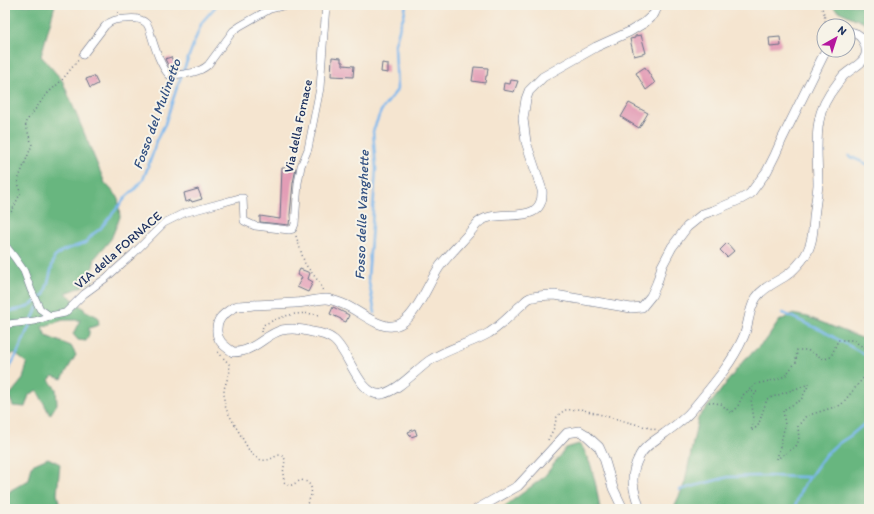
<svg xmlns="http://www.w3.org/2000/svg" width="874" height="514" font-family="Itim,sans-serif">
  <rect width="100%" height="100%" fill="#f7f3e8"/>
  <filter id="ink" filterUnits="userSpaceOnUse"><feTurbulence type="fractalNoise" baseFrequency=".025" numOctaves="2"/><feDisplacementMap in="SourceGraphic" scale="8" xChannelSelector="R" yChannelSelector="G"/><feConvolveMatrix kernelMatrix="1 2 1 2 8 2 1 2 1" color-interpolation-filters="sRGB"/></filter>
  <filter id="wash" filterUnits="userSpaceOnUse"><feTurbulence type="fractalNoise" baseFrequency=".012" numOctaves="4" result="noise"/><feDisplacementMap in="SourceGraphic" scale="16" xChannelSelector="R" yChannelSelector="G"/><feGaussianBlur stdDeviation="0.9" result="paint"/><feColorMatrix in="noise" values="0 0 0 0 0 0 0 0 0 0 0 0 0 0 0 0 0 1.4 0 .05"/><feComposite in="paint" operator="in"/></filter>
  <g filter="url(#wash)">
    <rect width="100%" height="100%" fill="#f5e5d0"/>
    <g fill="#68b67f" stroke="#42726e">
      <path d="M5 5H55L41 56 62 80 105 183 118 197 120 217 111 239 95 258 92 271 93 280 79 288 66 293 86 311 98 317 99 325 89 328V334L86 341 78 340 73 334 80 320H63L42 327 46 336 71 346 76 355 70 365 62 379 53 376 49 380 56 389 57 404 50 415 37 390 29 395 25 407 13 406 9 396 23 379 27 363 14 353 5 359Z"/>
      <path d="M831 5H869V25L836 10Z"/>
      <path d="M792 314 808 317 869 341V509H673L681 492 685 482 698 418 718 394 744 360 767 339 779 321Z"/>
      <path d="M579 444 583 448 591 466 596 486 600 509H501L544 477 566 448Z"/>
      <path d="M48 458 60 464 57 494 61 509H11L5 502V497L11 490 29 480 32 465Z"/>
    </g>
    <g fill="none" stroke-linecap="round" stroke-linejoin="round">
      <g stroke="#7cb8ee" stroke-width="2.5">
        <path d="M849 156 869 165"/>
        <path d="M5 312 25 308 32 304 44 295 48 283 54 258 62 251 85 243 93 234 100 229 127 196 135 189 143 180 153 153 156 141 165 124 177 87 202 22 217 5"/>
        <path d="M375 313 368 278 370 252 376 169 373 131 381 111 397 90 395 44 400 26 404 15 406 5"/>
        <path d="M783 313 823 331 869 357"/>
        <path d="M5 376 17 354 36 311 37 307"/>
        <path d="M679 490 728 477 759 476 810 477"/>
        <path d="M794 509 802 488 825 455 836 445 850 436 869 420"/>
      </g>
    </g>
    <g id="blocks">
      <g fill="#e39db6">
        <path d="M641 35 646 53 634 56 630 39 635 38V36Z"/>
        <path d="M780 37 781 46 770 47 769 38Z"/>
        <path d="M171 57 175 65 169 67 165 59Z"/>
        <path d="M332 57 341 58V62H343V65L354 66 353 77 331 76Z"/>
        <path d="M382 63 388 64V73L381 72Z"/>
        <path d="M474 67 488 68 487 76H486L485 83 472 81Z"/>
        <path d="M645 67 655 83 646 90 636 73Z"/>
        <path d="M94 76 98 84 90 88 86 79Z"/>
        <path d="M511 80 518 81 514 92 503 90 504 83 510 84Z"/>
        <path d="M629 103 648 113 639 128 621 117Z"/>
        <path d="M282 168H296L293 183 289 225 260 222V216L280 219Z"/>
        <path d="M198 189 202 199 192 202 191 200 186 202 184 193Z"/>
        <path d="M727 243 734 251 727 257 720 250Z"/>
        <path d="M300 269 310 273 308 279 313 282 308 292 297 287 302 277 297 275Z"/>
        <path d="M333 307 349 315 346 322 341 320V319L330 314Z"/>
        <path d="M415 429 417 435 411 437 408 432Z"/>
      </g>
    </g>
  </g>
  <g filter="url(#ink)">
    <use href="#blocks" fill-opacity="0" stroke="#676f86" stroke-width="1"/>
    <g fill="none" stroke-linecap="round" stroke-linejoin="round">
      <g stroke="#676f86" stroke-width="8">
        <g id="street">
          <path d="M83 55 105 26C111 20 117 19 125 19 132 18 141 18 146 23 149 26 150 31 151 35 155 48 160 65 169 75 183 74 198 74 208 65L233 31 240 26 270 9 282 6 326 5"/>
          <path d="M5 245 15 258 24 271 31 290 40 309 50 316"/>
          <path d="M5 328 8 324 35 321 50 316 65 313 84 294 106 278 133 254 164 223 184 213 203 208 239 198H243L244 221 255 226 289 230 293 229 295 224 298 183 301 166 308 149 320 88 326 5"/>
        </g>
      </g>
      <g stroke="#676f86" stroke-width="10">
        <g id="secondary">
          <path d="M658 5 654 14 644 23 629 32 596 47 543 77 529 91 526 99 523 119 526 142 542 190C545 231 492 204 476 225 465 239 451 252 440 266 429 282 421 305 408 318 404 322 399 326 392 326 377 328 357 309 343 304 338 302 331 299 326 299 319 299 312 301 305 302 288 304 270 304 253 305 248 306 239 305 235 307 233 307 232 309 230 310 223 315 217 319 217 329 216 340 224 346 233 352 239 352 245 351 250 348 261 343 270 333 282 330 291 328 302 329 312 332 320 333 328 335 334 340 349 352 360 398 382 394 399 390 415 371 429 361 448 348 470 344 489 333 500 326 510 316 519 307 522 305 525 301 528 299 533 296 548 295 555 295L631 308 642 307 651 296 657 283 662 266 672 247 687 227 703 214 715 210 741 199 750 194 758 183 767 171 775 155 782 139 826 50"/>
          <path d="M477 509 518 486 567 433 580 431 585 434 599 447 604 458 613 488 623 509"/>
          <path d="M640 509C633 490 629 476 639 457 644 446 656 440 665 433 675 426 685 419 693 409 711 387 731 365 743 338 749 326 748 310 756 298 763 287 777 282 787 275 793 271 798 265 802 260 812 248 813 233 814 218 815 207 817 196 818 185 818 164 815 142 819 121 821 108 829 94 837 84 839 81 841 79 843 76 855 65 874 61 863 40 859 34 855 32 848 32"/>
        </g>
      </g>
      <g stroke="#676f86" stroke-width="1.5" stroke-dasharray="1 3" stroke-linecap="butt">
        <path d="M821 5 824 14 826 26"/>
        <path d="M118 13V5"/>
        <path d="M5 217 12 211 20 194 18 180 32 145 25 123 46 95 62 80 79 59"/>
        <path d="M296 236 305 264 319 282 323 291"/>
        <path d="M262 332 263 325C285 315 296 311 320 315"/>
        <path d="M218 352 229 364 230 371 224 389V400L226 409 250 452C261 463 266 462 278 455L284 456 285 460 283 474 284 482 288 485H292L301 480C318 483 311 500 303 509"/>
        <path d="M748 391 757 392 751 399 754 419 751 431 758 426 767 399 809 384 801 400 783 410 785 425 777 459 796 446 799 440 798 426 806 416 841 405 865 376 869 374"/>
        <path d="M709 402 721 404 731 413 737 408 743 395 756 384 778 379 785 376 796 362 797 350H807L824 359 831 357 838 340H853L860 345 869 351"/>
        <path d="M548 440 554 428 557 416 565 410 580 409 657 430"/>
      </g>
      <use href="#street" stroke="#fff" stroke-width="7"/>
      <use href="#secondary" stroke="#fff" stroke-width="9"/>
    </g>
  </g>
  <g text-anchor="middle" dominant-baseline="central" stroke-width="4" stroke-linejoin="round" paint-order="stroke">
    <g font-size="13" fill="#1b2f5e" stroke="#f7f3e8">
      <text transform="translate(298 126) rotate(-78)">Via della Fornace</text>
      <text transform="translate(118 250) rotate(-41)">VIA della FORNACE</text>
    </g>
    <g font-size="14" font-style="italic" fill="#335182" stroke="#f7f3e8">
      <text transform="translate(157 114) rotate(-70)">Fosso del Mulinetto</text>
      <text transform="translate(362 215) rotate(-88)">Fosso delle Vanghette</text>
    </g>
  </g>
  <rect width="874" height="514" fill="none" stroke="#f7f3e8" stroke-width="20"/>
  <g transform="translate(836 38) rotate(39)"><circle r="19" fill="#f7f3e8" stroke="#9fa5b1"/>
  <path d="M0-3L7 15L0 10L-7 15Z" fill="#b5179e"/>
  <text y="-6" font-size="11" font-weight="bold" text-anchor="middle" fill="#1b2f5e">N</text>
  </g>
</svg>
